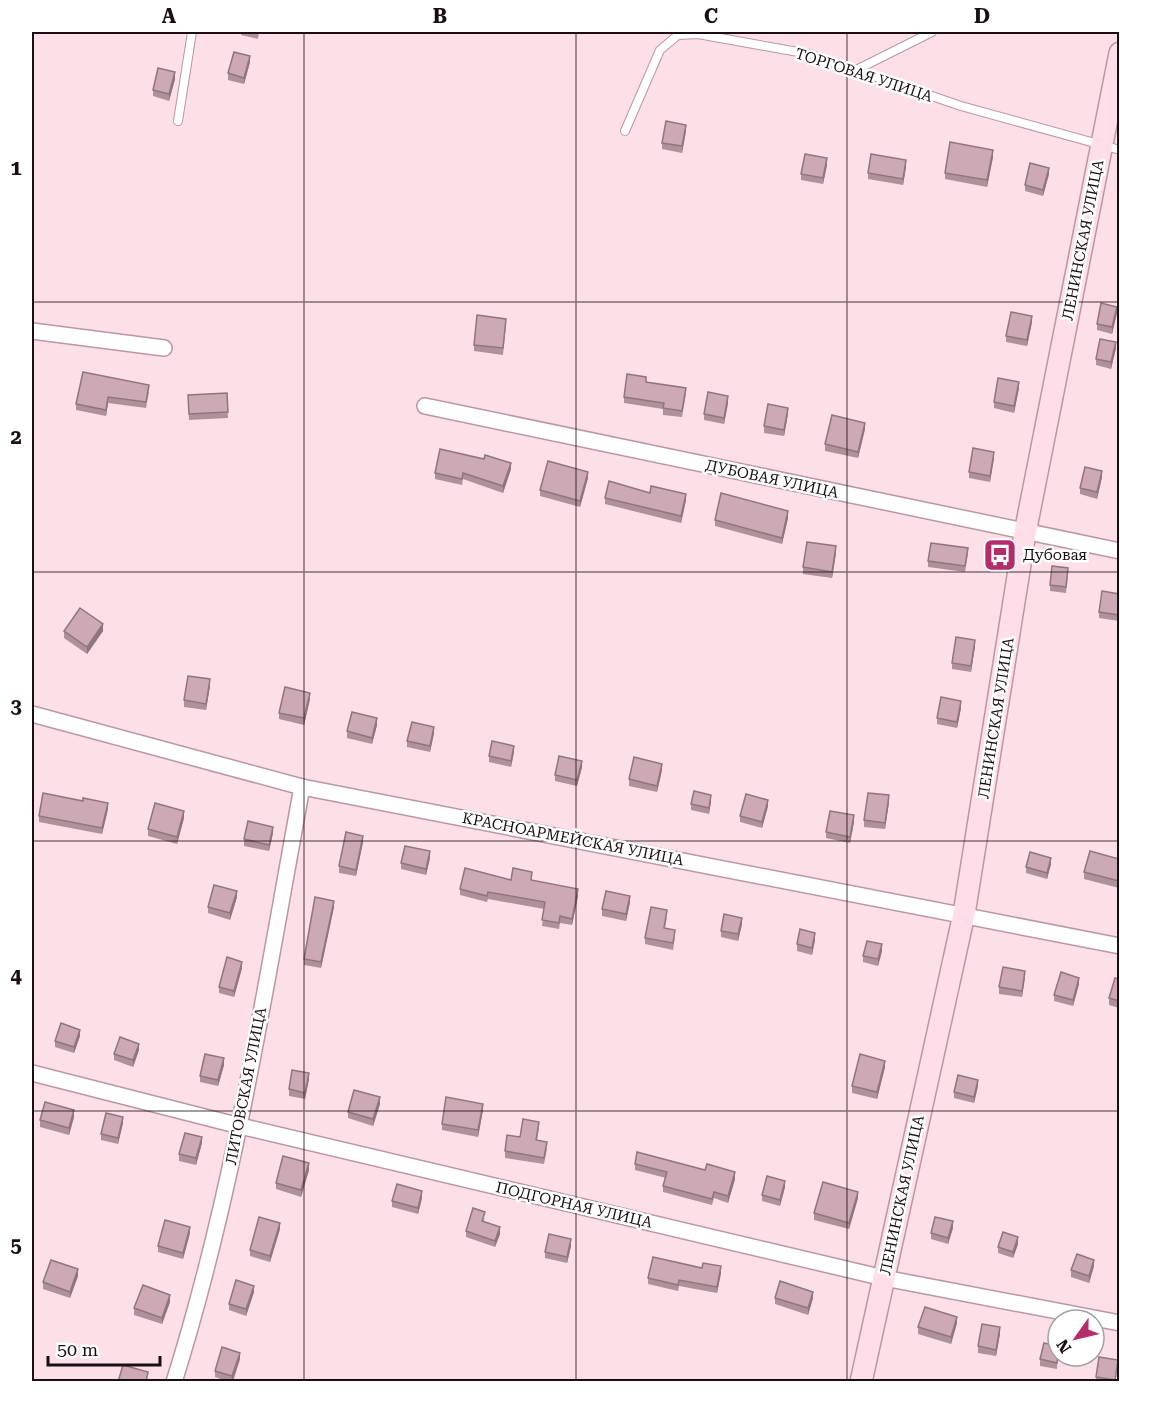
<svg xmlns="http://www.w3.org/2000/svg" width="1151" height="1413" font-family="'Roboto Serif',serif">
  <rect width="100%" height="100%" fill="#fddfe8"/>
  <g fill="none" stroke-linecap="round" stroke-linejoin="round">
    <g stroke="#ba97a2" stroke-width="10">
      <g id="lane">
        <path d="M856 70 932 32"/>
        <path d="M178 121 192 32"/>
        <path d="M625 131 660 50 678 35 698 34 809 54 961 106 1120 150"/>
      </g>
    </g>
    <g stroke="#ba97a2" stroke-width="18">
      <g id="street">
        <path d="M32 331 164 348"/>
        <path d="M425 406 1120 551"/>
        <path d="M32 714 302 787 1120 946"/>
        <path d="M32 1073 240 1126 884 1278 1120 1323"/>
        <path d="M174 1382C235 1188 265 987 302 787"/>
      </g>
    </g>
    <g stroke="#ba97a2" stroke-width="24">
      <path id="secondary" d="M861 1382 964 914 1025 533 1120 53"/>
    </g>
    <use href="#lane" stroke="#fff" stroke-width="8"/>
    <use href="#street" stroke="#fff" stroke-width="15"/>
    <use href="#secondary" stroke="#ffdeea" stroke-width="21"/>
  </g>
  <g fill="#af919b">
    <path d="M241 32H259L258 39 241 35Z"/>
    <path d="M250 62 244 84 228 80V73Z"/>
    <path d="M175 79 169 101 153 96V90Z"/>
    <path d="M686 131 682 153 662 149V143Z"/>
    <path d="M993 157 987 187 945 179V173Z"/>
    <path d="M827 165 823 184 801 180V174Z"/>
    <path d="M906 167 903 185 868 179V173Z"/>
    <path d="M1049 174 1043 196 1025 191V185Z"/>
    <path d="M1117 313 1112 334 1097 330V324Z"/>
    <path d="M1032 322 1027 346 1006 342V336Z"/>
    <path d="M506 325 503 355 474 351V345Z"/>
    <path d="M1116 348 1111 369 1096 365V359Z"/>
    <path d="M83 372 149 392 146 408 108 403 106 416 76 410V404Z"/>
    <path d="M646 382 686 394 682 417 663 415V409L624 403V397Z"/>
    <path d="M1019 388 1014 413 994 408V402Z"/>
    <path d="M227 393 228 418 189 420 188 395Z"/>
    <path d="M728 403 724 424 704 420V414Z"/>
    <path d="M788 414 784 436 764 433V426Z"/>
    <path d="M865 429 858 458 825 451V444Z"/>
    <path d="M994 458 990 482 969 478V472Z"/>
    <path d="M511 469 503 493 463 479 462 485 435 479V473Z"/>
    <path d="M1102 477 1097 499 1080 494V488Z"/>
    <path d="M588 478 580 507 540 496V490Z"/>
    <path d="M650 493 686 500 681 523 605 504V498Z"/>
    <path d="M788 518 782 544 715 526V520Z"/>
    <path d="M836 553 832 578 803 574V567Z"/>
    <path d="M968 554 965 572 928 567V561Z"/>
    <path d="M1068 575 1066 593 1050 591V585Z"/>
    <path d="M1119 594V621L1099 618V612Z"/>
    <path d="M64 631H103L87 654 64 638Z"/>
    <path d="M975 646 971 672 952 669V663Z"/>
    <path d="M210 686 206 710 184 707V700Z"/>
    <path d="M310 699 304 725 279 719V713Z"/>
    <path d="M961 708 957 728 937 724V718Z"/>
    <path d="M377 725 372 744 347 738V731Z"/>
    <path d="M434 733 430 752 407 747V741Z"/>
    <path d="M514 752 511 767 489 762V756Z"/>
    <path d="M582 767 577 786 555 781V775Z"/>
    <path d="M662 770 657 792 629 786V779Z"/>
    <path d="M711 801 709 814 691 810V804Z"/>
    <path d="M889 802 885 829 864 827V820Z"/>
    <path d="M768 806 762 828 740 822V816Z"/>
    <path d="M108 809 102 834 39 822V816Z"/>
    <path d="M184 818 177 844 148 836V829Z"/>
    <path d="M854 822 850 843 826 838V832Z"/>
    <path d="M273 833 269 851 244 846V839Z"/>
    <path d="M363 842 356 876 339 873V866Z"/>
    <path d="M430 858 426 875 401 869V863Z"/>
    <path d="M1119 859V888L1084 879V872Z"/>
    <path d="M1051 864 1047 879 1026 873V867Z"/>
    <path d="M532 878V881L578 896 572 925 560 923 559 929 542 926 544 909 488 899 487 902 460 895V889L511 880Z"/>
    <path d="M237 897 230 920 208 913V907Z"/>
    <path d="M630 902 626 921 602 916V909Z"/>
    <path d="M334 907 321 968 304 965V959Z"/>
    <path d="M667 917 665 928 675 937 673 950 645 944V938Z"/>
    <path d="M742 924 738 941 721 937V931Z"/>
    <path d="M815 940 812 955 797 951V944Z"/>
    <path d="M882 951 878 966 863 962V956Z"/>
    <path d="M242 968 234 997 219 993V987Z"/>
    <path d="M1025 977 1022 997 999 994V987Z"/>
    <path d="M1119 979V1008L1109 1005V998Z"/>
    <path d="M1079 984 1073 1006 1054 1001V995Z"/>
    <path d="M80 1036 74 1053 55 1047V1041Z"/>
    <path d="M139 1050 133 1067 114 1060V1054Z"/>
    <path d="M224 1065 218 1086 200 1082V1076Z"/>
    <path d="M885 1067 877 1099 852 1093V1086Z"/>
    <path d="M309 1079 305 1099 289 1096V1089Z"/>
    <path d="M978 1086 974 1103 954 1098V1092Z"/>
    <path d="M380 1104 373 1126 348 1118V1112Z"/>
    <path d="M483 1110 478 1137 442 1130V1124Z"/>
    <path d="M74 1117 69 1135 40 1127V1120Z"/>
    <path d="M123 1123 118 1144 101 1140V1134Z"/>
    <path d="M539 1128 537 1141 547 1149 544 1164 505 1158V1151L520 1137Z"/>
    <path d="M202 1143 196 1165 179 1161V1154Z"/>
    <path d="M635 1164 705 1170 735 1179 728 1203 714 1198 712 1205 663 1192V1186L666 1178 635 1170Z"/>
    <path d="M309 1170 301 1197 276 1189V1183Z"/>
    <path d="M785 1187 780 1206 762 1201V1195Z"/>
    <path d="M422 1198 418 1214 392 1207V1201Z"/>
    <path d="M858 1198 849 1229 814 1220V1213Z"/>
    <path d="M485 1218 483 1222 500 1234 495 1247 466 1237V1231Z"/>
    <path d="M953 1228 948 1244 931 1239V1233Z"/>
    <path d="M280 1229 270 1262 250 1256V1250Z"/>
    <path d="M190 1233 183 1259 158 1252V1246Z"/>
    <path d="M1018 1244 1013 1258 998 1253V1247Z"/>
    <path d="M571 1246 567 1263 545 1258V1252Z"/>
    <path d="M1094 1266 1089 1283 1071 1277V1270Z"/>
    <path d="M721 1273 717 1293 679 1286 678 1291 648 1284V1278Z"/>
    <path d="M78 1276 70 1298 43 1289V1282Z"/>
    <path d="M254 1292 246 1316 229 1310V1304Z"/>
    <path d="M775 1298H813L808 1315 775 1304Z"/>
    <path d="M170 1302 162 1324 134 1315V1308Z"/>
    <path d="M957 1323 951 1344 918 1334V1327Z"/>
    <path d="M1000 1334 996 1356 978 1353V1346Z"/>
    <path d="M1058 1346 1057 1369 1040 1366V1359Z"/>
    <path d="M240 1359 233 1382H229L215 1377V1371Z"/>
    <path d="M1118 1366 1115 1382H1096V1377Z"/>
  </g>
  <g fill="#8f767e">
    <path d="M250 56V62L244 84V78Z"/>
    <path d="M175 72V79L169 101V94Z"/>
    <path d="M686 125V131L682 153V146Z"/>
    <path d="M993 150V157L987 187V180Z"/>
    <path d="M827 158V165L823 184V178Z"/>
    <path d="M906 160V167L903 185V179Z"/>
    <path d="M1049 168V174L1043 196V190Z"/>
    <path d="M1117 307V313L1112 334V327Z"/>
    <path d="M1032 316V322L1027 346V340Z"/>
    <path d="M1116 342V348L1111 369V362Z"/>
    <path d="M1019 382V388L1014 413V406Z"/>
    <path d="M728 396V403L724 424V418Z"/>
    <path d="M108 397V403L106 416V410Z"/>
    <path d="M788 408V414L784 436V430Z"/>
    <path d="M865 423V429L858 458V452Z"/>
    <path d="M994 452V458L990 482V476Z"/>
    <path d="M511 463V469L503 493V486Z"/>
    <path d="M1102 471V477L1097 499V492Z"/>
    <path d="M588 472V478L580 507V501Z"/>
    <path d="M686 494V500L681 523V516Z"/>
    <path d="M788 511V518L782 544V538Z"/>
    <path d="M836 546V553L832 578V572Z"/>
    <path d="M34 593V599L32 605V598Z"/>
    <path d="M103 624V631L87 654V647Z"/>
    <path d="M975 640V646L971 672V666Z"/>
    <path d="M210 679V686L206 710V704Z"/>
    <path d="M310 693V699L304 725V718Z"/>
    <path d="M961 701V708L957 728V722Z"/>
    <path d="M377 718V725L372 744V738Z"/>
    <path d="M434 727V733L430 752V746Z"/>
    <path d="M514 746V752L511 767V761Z"/>
    <path d="M582 761V767L577 786V780Z"/>
    <path d="M662 764V770L657 792V786Z"/>
    <path d="M711 795V801L709 814V808Z"/>
    <path d="M889 795V802L885 829V823Z"/>
    <path d="M768 800V806L762 828V822Z"/>
    <path d="M108 803V809L102 834V828Z"/>
    <path d="M184 811V818L177 844V837Z"/>
    <path d="M854 815V822L850 843V837Z"/>
    <path d="M273 827V833L269 851V845Z"/>
    <path d="M363 836V842L356 876V870Z"/>
    <path d="M430 851V858L426 875V869Z"/>
    <path d="M1051 858V864L1047 879V873Z"/>
    <path d="M578 889V896L572 925V919Z"/>
    <path d="M237 891V897L230 920V913Z"/>
    <path d="M630 896V902L626 921V914Z"/>
    <path d="M334 901V907L321 968V962Z"/>
    <path d="M742 918V924L738 941V934Z"/>
    <path d="M815 933V940L812 955V948Z"/>
    <path d="M882 944V951L878 966V959Z"/>
    <path d="M242 962V968L234 997V991Z"/>
    <path d="M1025 971V977L1022 997V991Z"/>
    <path d="M1079 978V984L1073 1006V1000Z"/>
    <path d="M80 1030V1036L74 1053V1047Z"/>
    <path d="M139 1044V1050L133 1067V1060Z"/>
    <path d="M224 1058V1065L218 1086V1080Z"/>
    <path d="M885 1061V1067L877 1099V1092Z"/>
    <path d="M309 1073V1079L305 1099V1093Z"/>
    <path d="M978 1080V1086L974 1103V1097Z"/>
    <path d="M380 1097V1104L373 1126V1119Z"/>
    <path d="M483 1104V1110L478 1137V1130Z"/>
    <path d="M74 1110V1117L69 1135V1128Z"/>
    <path d="M123 1117V1123L118 1144V1138Z"/>
    <path d="M202 1137V1143L196 1165V1158Z"/>
    <path d="M309 1163V1170L301 1197V1190Z"/>
    <path d="M735 1172V1179L728 1203V1196Z"/>
    <path d="M785 1181V1187L780 1206V1200Z"/>
    <path d="M422 1191V1198L418 1214V1208Z"/>
    <path d="M858 1192V1198L849 1229V1223Z"/>
    <path d="M953 1221V1228L948 1244V1238Z"/>
    <path d="M280 1223V1229L270 1262V1256Z"/>
    <path d="M190 1227V1233L183 1259V1253Z"/>
    <path d="M500 1227V1234L495 1247V1241Z"/>
    <path d="M1018 1237V1244L1013 1258V1252Z"/>
    <path d="M571 1239V1246L567 1263V1257Z"/>
    <path d="M1094 1260V1266L1089 1283V1276Z"/>
    <path d="M721 1266V1273L717 1293V1287Z"/>
    <path d="M78 1269V1276L70 1298V1292Z"/>
    <path d="M254 1286V1292L246 1316V1309Z"/>
    <path d="M813 1292V1298L808 1315V1308Z"/>
    <path d="M170 1295V1302L162 1324V1318Z"/>
    <path d="M957 1317V1323L951 1344V1337Z"/>
    <path d="M1000 1327V1334L996 1356V1350Z"/>
    <path d="M240 1353V1359L232 1382V1376Z"/>
  </g>
  <g fill="#cca9b4" stroke="#8f767e" stroke-width="1.5">
    <path d="M234 52 250 56 244 78 228 73Z"/>
    <path d="M158 68 175 72 169 94 153 90Z"/>
    <path d="M666 121 686 125 682 146 662 143Z"/>
    <path d="M950 142 993 150 987 180 945 173Z"/>
    <path d="M805 154 827 158 823 178 801 174Z"/>
    <path d="M871 154 906 160 903 179 868 173Z"/>
    <path d="M1030 163 1049 168 1043 190 1025 185Z"/>
    <path d="M1101 303 1117 307 1112 327 1097 324Z"/>
    <path d="M1011 312 1032 316 1027 340 1006 336Z"/>
    <path d="M477 315 506 319 503 348 474 345Z"/>
    <path d="M1100 339 1116 342 1111 362 1096 359Z"/>
    <path d="M83 372 149 385 146 402 108 397 106 410 76 404Z"/>
    <path d="M627 374 646 377V382L686 388 682 411 663 408 664 403 624 397Z"/>
    <path d="M998 378 1019 382 1014 406 994 402Z"/>
    <path d="M708 392 728 396 724 418 704 414Z"/>
    <path d="M227 393 228 412 189 414 188 395Z"/>
    <path d="M768 404 788 408 784 430 764 426Z"/>
    <path d="M832 415 865 423 858 452 825 444Z"/>
    <path d="M973 448 994 452 990 476 969 472Z"/>
    <path d="M440 449 484 459 485 455 511 463 503 486 463 473 462 479 435 473Z"/>
    <path d="M548 461 588 472 580 501 540 490Z"/>
    <path d="M1085 467 1102 471 1097 492 1080 488Z"/>
    <path d="M609 481 650 493 651 486 686 494 681 516 605 498Z"/>
    <path d="M721 493 788 511 782 538 715 520Z"/>
    <path d="M807 542 836 546 832 572 803 567Z"/>
    <path d="M931 543 968 548 965 566 928 561Z"/>
    <path d="M1052 566 1068 568 1066 587 1050 585Z"/>
    <path d="M1102 591 1119 594V615L1099 612Z"/>
    <path d="M80 608 103 624 87 647 64 631Z"/>
    <path d="M956 637 975 640 971 666 952 663Z"/>
    <path d="M188 676 210 679 206 704 184 700Z"/>
    <path d="M285 687 310 693 304 718 279 713Z"/>
    <path d="M941 697 961 701 957 722 937 718Z"/>
    <path d="M352 712 377 718 372 738 347 731Z"/>
    <path d="M412 722 434 727 430 746 407 741Z"/>
    <path d="M492 741 514 746 511 761 489 756Z"/>
    <path d="M559 756 582 761 577 780 555 775Z"/>
    <path d="M634 757 662 764 657 786 629 779Z"/>
    <path d="M694 791 711 795 709 808 691 804Z"/>
    <path d="M43 793 83 801V798L108 803 102 828 39 816Z"/>
    <path d="M868 793 889 795 885 823 864 820Z"/>
    <path d="M746 794 768 800 762 822 740 816Z"/>
    <path d="M155 803 184 811 177 837 148 829Z"/>
    <path d="M830 811 854 815 850 837 826 832Z"/>
    <path d="M248 821 273 827 269 845 244 839Z"/>
    <path d="M346 832 363 836 356 870 339 866Z"/>
    <path d="M405 846 430 851 426 869 401 863Z"/>
    <path d="M1090 851 1119 859V881L1084 872Z"/>
    <path d="M1030 852 1051 858 1047 873 1026 867Z"/>
    <path d="M465 868 511 880 513 868 532 872 531 880 578 889 572 919 560 916 559 923 542 920 545 902 488 892 487 896 460 889Z"/>
    <path d="M214 885 237 891 230 913 208 907Z"/>
    <path d="M606 891 630 896 626 914 602 909Z"/>
    <path d="M315 897 334 901 321 962 304 959Z"/>
    <path d="M651 907 667 910 664 928 675 930 673 943 645 938Z"/>
    <path d="M724 914 742 918 738 934 721 931Z"/>
    <path d="M800 929 815 933 812 948 797 944Z"/>
    <path d="M867 941 882 944 878 959 863 956Z"/>
    <path d="M227 957 242 962 234 991 219 987Z"/>
    <path d="M1003 967 1025 971 1022 991 999 987Z"/>
    <path d="M1061 972 1079 978 1073 1000 1054 995Z"/>
    <path d="M1115 978 1119 979V1001L1109 998Z"/>
    <path d="M61 1023 80 1030 74 1047 55 1041Z"/>
    <path d="M120 1037 139 1044 133 1060 114 1054Z"/>
    <path d="M205 1054 224 1058 218 1080 200 1076Z"/>
    <path d="M860 1054 885 1061 877 1092 852 1086Z"/>
    <path d="M292 1070 309 1073 305 1093 289 1089Z"/>
    <path d="M958 1075 978 1080 974 1097 954 1092Z"/>
    <path d="M354 1090 380 1097 373 1119 348 1112Z"/>
    <path d="M446 1097 483 1104 478 1130 442 1124Z"/>
    <path d="M45 1102 74 1110 69 1128 40 1120Z"/>
    <path d="M106 1113 123 1117 118 1138 101 1134Z"/>
    <path d="M523 1119 539 1122 536 1140 547 1142 544 1158 505 1151 507 1135 520 1137Z"/>
    <path d="M185 1133 202 1137 196 1158 179 1154Z"/>
    <path d="M637 1152 705 1170 707 1164 735 1172 728 1196 714 1192 712 1199 663 1186 667 1172 635 1164Z"/>
    <path d="M283 1156 309 1163 301 1190 276 1183Z"/>
    <path d="M767 1176 785 1181 780 1200 762 1195Z"/>
    <path d="M823 1182 858 1192 849 1223 814 1213Z"/>
    <path d="M397 1184 422 1191 418 1208 392 1201Z"/>
    <path d="M473 1208 485 1212 482 1221 500 1227 495 1241 466 1231Z"/>
    <path d="M259 1217 280 1223 270 1256 250 1250Z"/>
    <path d="M935 1217 953 1221 948 1238 931 1233Z"/>
    <path d="M165 1220 190 1227 183 1253 158 1246Z"/>
    <path d="M1003 1232 1018 1237 1013 1252 998 1247Z"/>
    <path d="M549 1234 571 1239 567 1257 545 1252Z"/>
    <path d="M1077 1254 1094 1260 1089 1276 1071 1270Z"/>
    <path d="M653 1257 702 1268 703 1263 721 1266 717 1287 679 1280 678 1285 648 1278Z"/>
    <path d="M51 1260 78 1269 70 1292 43 1282Z"/>
    <path d="M236 1280 254 1286 246 1309 229 1304Z"/>
    <path d="M780 1281 813 1292 808 1308 775 1298Z"/>
    <path d="M143 1285 170 1295 162 1318 134 1308Z"/>
    <path d="M925 1307 957 1317 951 1337 918 1327Z"/>
    <path d="M982 1324 1000 1327 996 1350 978 1346Z"/>
    <path d="M1044 1343 1058 1346V1356L1057 1363 1040 1359Z"/>
    <path d="M222 1347 240 1353 232 1376 215 1371Z"/>
    <path d="M1099 1357 1118 1360 1115 1380 1096 1377Z"/>
    <path d="M123 1365 148 1372 146 1382H118Z"/>
  </g>
  <path fill="none" stroke="#1b0e13" stroke-width="1.5" stroke-opacity="0.55" d="M304 32V1382M576 32V1382M847 32V1382M32 302H1120M32 572H1120M32 841H1120M32 1111H1120"/>
  <defs>
    <g id="bus-square" transform="scale(1.725)"><rect x="-9" y="-9" width="18" height="18" rx="4" fill="#b52c6b" stroke="#fff"/><path d="M-5-6H5V4H4V6H2V4H-2V6H-4V4H-5ZM-3.5-4V0h7V-4ZM-3.5 1.2v1.5H-2V1.2ZM2 1.2v1.5H3.5V1.2Z" fill="#fff"/></g>
  </defs>
  <g fill-rule="evenodd">
    <use href="#bus-square" x="1000" y="555"/>
  </g>
  <g text-anchor="middle" dominant-baseline="central" stroke-width="5" stroke-linejoin="round" paint-order="stroke">
    <g font-size="15" fill="#1b0e13" stroke="#fff">
      <text transform="translate(864 75) rotate(18)">ТОРГОВАЯ УЛИЦА</text>
      <text transform="translate(1083 240) rotate(-79)">ЛЕНИНСКАЯ УЛИЦА</text>
      <text transform="translate(772 479) rotate(12)">ДУБОВАЯ УЛИЦА</text>
      <text transform="translate(996 718) rotate(-81)">ЛЕНИНСКАЯ УЛИЦА</text>
      <text transform="translate(573 839) rotate(11)">КРАСНОАРМЕЙСКАЯ УЛИЦА</text>
      <text transform="translate(246 1086) rotate(-79)">ЛИТОВСКАЯ УЛИЦА</text>
      <text transform="translate(902 1195) rotate(-78)">ЛЕНИНСКАЯ УЛИЦА</text>
      <text transform="translate(574 1205) rotate(13)">ПОДГОРНАЯ УЛИЦА</text>
    </g>
    <g font-size="15" fill="#1b0e13" stroke="#fff" text-anchor="start">
      <text x="1023" y="555">Дубовая</text>
    </g>
  </g>
  <rect width="1151" height="1413" fill="none" stroke="#ffffff" stroke-width="66"/>
  <g transform="translate(1076 1338) rotate(236)"><circle r="28" fill="#ffffff" stroke="#a49fa1" stroke-width="1.5"/>
  <path d="M0-4.5L10 22L0 15L-10 22Z" fill="#b52c6b"/>
  <text y="-9" font-size="16" font-weight="bold" text-anchor="middle" fill="#1b0e13">N</text>
  </g>
  <path d="M48 1356v9h112v-9" fill="none" stroke="#1b0e13" stroke-width="3"/>
  <text x="57" y="1356" font-size="18" fill="#1b0e13" stroke="#ffffff" stroke-width="4.5" paint-order="stroke">50 m</text>
  <rect x="33" y="33" width="1085" height="1347" fill="none" stroke="#1b0e13" stroke-width="2"/>
  <g font-size="20" text-anchor="middle" font-weight="bold" fill="#1b0e13">
    <text x="169" y="23">A</text>
    <text x="440" y="23">B</text>
    <text x="711" y="23">C</text>
    <text x="982" y="23">D</text>
    <text x="16" y="175">1</text>
    <text x="16" y="444">2</text>
    <text x="16" y="713">3</text>
    <text x="16" y="983">4</text>
    <text x="16" y="1252">5</text>
  </g>
</svg>
